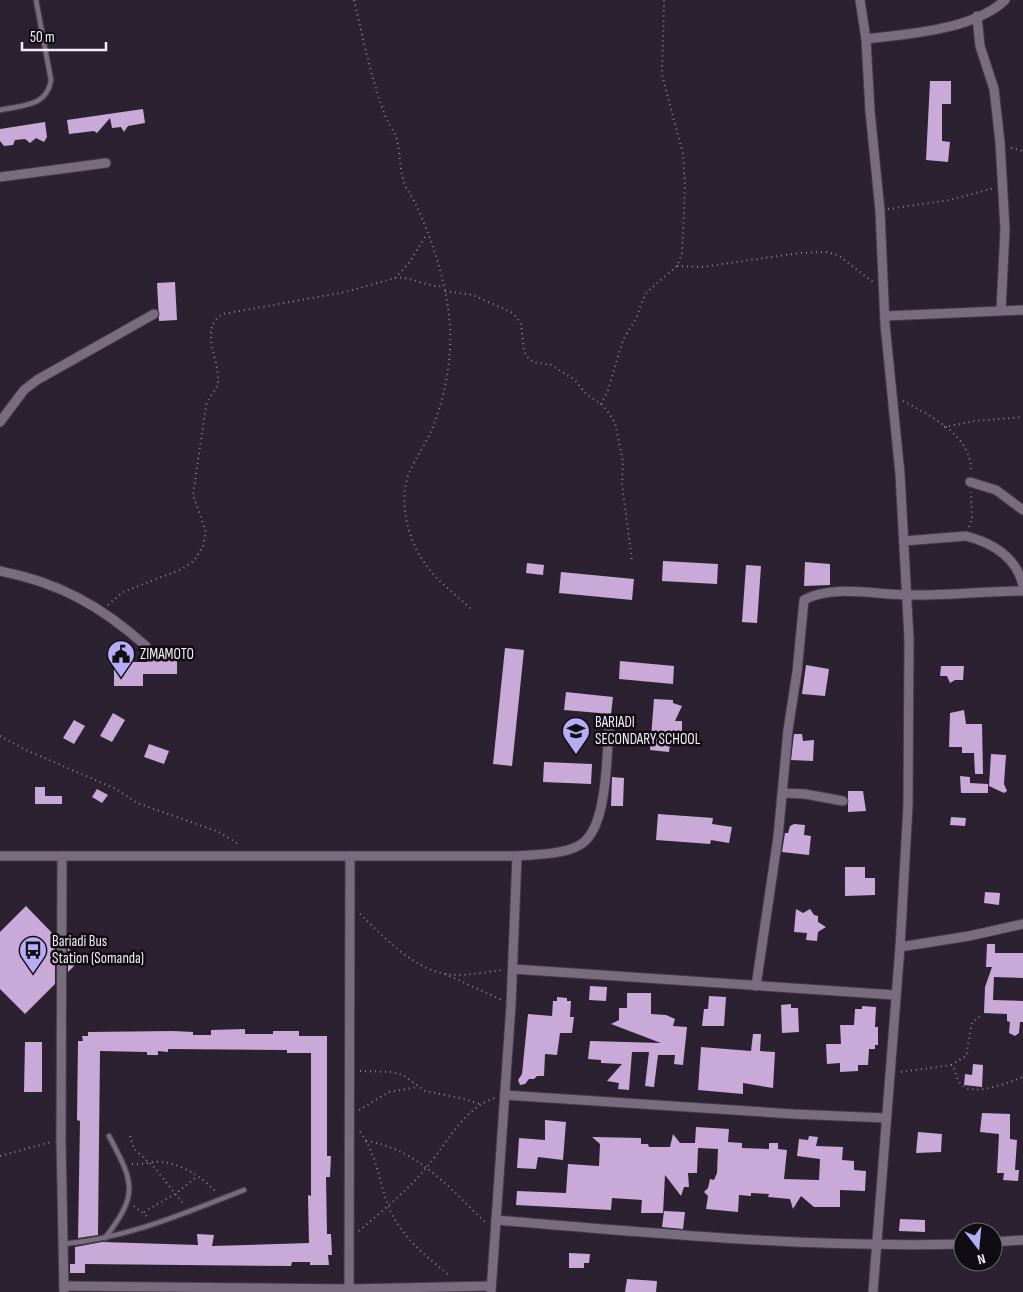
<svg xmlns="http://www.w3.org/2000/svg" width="1023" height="1292" font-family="'Sofia Sans Condensed',sans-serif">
  <rect width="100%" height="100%" fill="#2b2130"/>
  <g fill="#c9a9d8">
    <path d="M930 81H951V104H942V141L950 142 948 162 926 160Z"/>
    <path d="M143 109 145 123 128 126 124 132 121 127 112 128 110 118 97 133 94 131 69 134 67 120Z"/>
    <path d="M45 122 47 137 44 142 36 138 30 143 25 139 15 140 13 145 4 146 0 141V129Z"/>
    <path d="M175 282 177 320 159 321 157 283Z"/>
    <path d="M663 561 718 564 717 584 662 581Z"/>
    <path d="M805 562 830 564V585L804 586Z"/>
    <path d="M527 563 544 565 543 575 526 573Z"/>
    <path d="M746 565 761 566 757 623 742 622Z"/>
    <path d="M561 572 634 579 632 600 559 593Z"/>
    <path d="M505 648 524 650 512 766 493 764Z"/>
    <path d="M177 657V674H143V686H114V662H147V658Z"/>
    <path d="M620 661 674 666 673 684 619 679Z"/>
    <path d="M806 665 829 669 825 696 802 694Z"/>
    <path d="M941 666H964L963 680H955L950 683 947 676H940Z"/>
    <path d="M566 692 613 697 611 714 564 710Z"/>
    <path d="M654 699 673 700V703L682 706 675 721H682V734L671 733 669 752 650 750Z"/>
    <path d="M964 710 966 724H982L983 774H975L974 753H962V747H949L950 713Z"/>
    <path d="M113 713 125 720 112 742 100 736Z"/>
    <path d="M74 720 85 726 74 744 63 738Z"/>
    <path d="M794 734H802L803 741 814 740 813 761 791 760Z"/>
    <path d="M149 744 169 751 164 764 144 757Z"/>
    <path d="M991 754 1006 755 1004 784 1007 791 1004 793 989 786Z"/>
    <path d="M544 762 592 764 591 784 543 782Z"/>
    <path d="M960 776 970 777V783L988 784V793H961Z"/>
    <path d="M612 777 624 778 623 806H611Z"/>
    <path d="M35 787H45V796H62V804H35Z"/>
    <path d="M97 789 108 795 102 803 92 797Z"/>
    <path d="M848 791H863L866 811 848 812Z"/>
    <path d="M658 814 713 818 712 824 732 827 729 843 711 840 710 844 656 840Z"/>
    <path d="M951 817 966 818 965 826 950 825Z"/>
    <path d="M794 824 805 825 804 835 811 836 809 855 782 852 785 833H788L790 826Z"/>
    <path d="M845 867H865V878H875V895L845 896Z"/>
    <path d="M985 892 1000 893 999 905 984 903Z"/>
    <path d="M26 906 55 936V984L25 1014 0 989V932Z"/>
    <path d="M796 909 803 913 810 909 814 915 818 916V922L826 927 818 932 817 941 806 940 807 933 794 932Z"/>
    <path d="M987 944H995V953H1023V978L994 977 993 1000 1023 1001V1022H1020L1019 1033 1015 1036 1009 1033 1010 1022 1007 1021V1014L984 1013 985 987 992 967H986Z"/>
    <path d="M68 948 80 960 68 972Z"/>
    <path d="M590 986 607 987 606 1001 589 1000Z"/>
    <path d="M627 993H651V1014L666 1015 675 1019 673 1026 687 1027 683 1065 674 1064 675 1055H658L654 1087 645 1086 649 1052H632L629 1090 618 1089 619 1083 607 1081 622 1064 601 1063V1060L588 1059 590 1041 661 1043 611 1024 619 1020V1008H627Z"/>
    <path d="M709 996 726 997 724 1026H702L704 1009H708Z"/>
    <path d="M557 997 567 998V1001H571L570 1017H574L572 1033H560L557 1055 545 1054 544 1076H537L534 1079H529L525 1084 520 1085 518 1080 522 1074 528 1014 552 1016 553 1001H557Z"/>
    <path d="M791 1004V1008H798L799 1032 782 1033 781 1005Z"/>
    <path d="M862 1006 876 1007 875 1027H878V1045H875V1049H869L868 1065H858V1071L840 1072V1063L827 1064 826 1044H841L840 1025H854L855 1009H862Z"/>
    <path d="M245 1029V1034H273V1031H299V1036H327V1156H331L330 1177H326L327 1234H331L332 1255H328L329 1265H310V1262H292L291 1266 85 1264V1273H70V1264H75V1247L102 1242 198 1245 197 1234 214 1235 212 1246 309 1243 308 1195 311 1196V1053H287V1050L168 1049V1052L158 1051V1055H147V1052L100 1051 98 1235 78 1238 80 1121 77 1120 78 1041H83L82 1036H88V1032L173 1031 193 1032V1035H211V1030Z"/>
    <path d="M753 1034H761L760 1051 775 1052 773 1088 743 1083V1094L698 1090 701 1047 751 1051Z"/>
    <path d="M25 1042H42V1092H24Z"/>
    <path d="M973 1064 983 1065 982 1087 964 1085 965 1074 972 1075Z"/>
    <path d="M982 1113 1010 1114V1139L1017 1140 1015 1170H1019L1018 1181 1003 1180 1004 1173H997L999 1134 980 1132Z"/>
    <path d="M545 1120 566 1122 563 1160 538 1157 536 1169 517 1168 519 1138 545 1140Z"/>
    <path d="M696 1127 729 1129 728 1142 742 1143V1148L769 1149V1143H778V1149L787 1150 784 1179 819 1180 820 1159 797 1156 799 1139 808 1140 809 1136 818 1137 816 1146 843 1147 842 1160 854 1161V1170L866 1171 865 1191 840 1190V1207H814L801 1196 793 1209 790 1199 768 1197 769 1194 751 1193V1196L739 1195 738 1212 706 1209 708 1196 704 1192 708 1188 710 1179 714 1180 717 1173 718 1149 698 1148 697 1173H688L689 1187H684L681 1196 665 1175 663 1213H641L642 1200 612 1198 611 1210 516 1205 517 1191 566 1193 568 1164 599 1166 600 1144 592 1137 641 1138V1144H648L649 1147H670L673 1134 680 1143H695Z"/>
    <path d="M918 1132 942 1134 941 1152 916 1153Z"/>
    <path d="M664 1211 685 1212 683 1229 662 1227Z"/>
    <path d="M900 1219 925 1220V1232L899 1231Z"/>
    <path d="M569 1253 590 1254 589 1263H584V1268H569Z"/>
    <path d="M627 1279 657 1281 656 1292H625Z"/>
  </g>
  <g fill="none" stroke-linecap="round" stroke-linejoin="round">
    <g stroke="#453c48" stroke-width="7">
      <g id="lane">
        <path d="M0 110C22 105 47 107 51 80L36 0"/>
        <path d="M105 1238C139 1194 134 1183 109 1136"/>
        <path d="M63 1244C128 1238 185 1213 244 1190"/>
      </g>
    </g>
    <g stroke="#453c48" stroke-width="11">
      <g id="street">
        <path d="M860 0 866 39 870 111 880 211 885 324 900 474 909 639 908 806 900 947 873 1292"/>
        <path d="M977 16 980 46 994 89 1000 142 1005 229 1001 310"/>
        <path d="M866 39C907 34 974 30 1005 0"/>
        <path d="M0 177 106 163"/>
        <path d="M885 316 1023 310"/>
        <path d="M0 422 24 390 37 380 154 314"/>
        <path d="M970 482 996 490 1023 510"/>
        <path d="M904 541 966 536C993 543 1016 557 1023 585"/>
        <path d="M0 571C60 583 101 606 146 646"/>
        <path d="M783 793 805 794 843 801"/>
        <path d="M0 856H517C537 854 560 855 578 846 608 832 606 759 609 730"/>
        <path d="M62 856 61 1140 64 1292"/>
        <path d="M900 947 969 936 1023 924"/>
        <path d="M513 969 895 995"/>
        <path d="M756 986 778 837 788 730 797 672 804 600C832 584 877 595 907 595 946 596 984 591 1023 591"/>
        <path d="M505 1095 793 1114 886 1118"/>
        <path d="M496 1220C652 1233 806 1248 963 1244"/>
        <path d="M993 1242 1023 1240"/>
        <path d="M64 1286 349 1289 491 1286"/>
        <path d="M349 1292 350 856"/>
        <path d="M491 1292 511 1005 517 856"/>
      </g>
    </g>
    <g stroke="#8a828e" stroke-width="2" stroke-dasharray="1 4" stroke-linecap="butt">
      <path d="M354 0C363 38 371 77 384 113 387 122 393 129 396 137 401 153 399 170 405 185 408 192 413 198 416 205 433 241 448 288 450 328 452 359 445 395 434 424 428 441 417 455 410 471 397 500 408 541 426 565 438 582 456 595 471 609"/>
      <path d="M1011 148 1023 151"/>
      <path d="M888 209 950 200 994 188"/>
      <path d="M677 266 702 267 799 253 826 252 838 255 874 283"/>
      <path d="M395 278 409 263 427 234"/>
      <path d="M445 291 473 295 513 313 521 324 524 351 529 359 533 362 551 365 575 380 586 394 601 404 609 413 615 423 623 462 622 484 632 561"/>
      <path d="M903 401C931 416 973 436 971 473"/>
      <path d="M601 404 608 390 623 340 637 317 643 299 647 292 677 266 682 254 685 186 683 154 662 75 664 0"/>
      <path d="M944 427 975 421 1023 417"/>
      <path d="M969 527 972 518 971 492"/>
      <path d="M108 605 123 592 182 569 194 561 203 546 206 532 193 495 206 406C208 397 217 391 218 382 220 360 198 327 223 314L345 292 395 278C412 276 427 288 444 286"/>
      <path d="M0 736 26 750 116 789 137 803 219 832 240 845"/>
      <path d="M360 914C383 936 409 965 441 973 460 978 483 972 503 970"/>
      <path d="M445 974 502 1000"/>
      <path d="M951 1065 966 1056 972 1023 982 1014"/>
      <path d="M360 1071 392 1072 403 1075 425 1091 465 1099 480 1104"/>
      <path d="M901 1072 951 1065C957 1070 955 1079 962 1085 974 1097 1009 1082 1023 1077"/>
      <path d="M359 1110 389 1092 418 1087"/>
      <path d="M360 1132C377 1154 379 1182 389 1208 401 1237 426 1256 450 1276"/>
      <path d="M130 1136 134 1149 155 1168 184 1205"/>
      <path d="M366 1141C418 1149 449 1188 485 1222"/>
      <path d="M0 1156 51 1142"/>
      <path d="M132 1164C142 1165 151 1161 160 1162 181 1163 202 1177 216 1192"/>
      <path d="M134 1206 148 1217"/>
      <path d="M144 1212 175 1194 198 1176"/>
      <path d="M359 1231C382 1211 407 1191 426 1168 448 1143 462 1109 495 1098"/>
    </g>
    <use href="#lane" stroke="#786c7e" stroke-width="4.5"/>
    <use href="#street" stroke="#786c7e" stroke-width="9"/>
  </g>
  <defs>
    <g id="civic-pin" transform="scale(1.4375)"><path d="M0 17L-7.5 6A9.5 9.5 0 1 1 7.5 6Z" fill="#b6acf8" stroke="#110c13"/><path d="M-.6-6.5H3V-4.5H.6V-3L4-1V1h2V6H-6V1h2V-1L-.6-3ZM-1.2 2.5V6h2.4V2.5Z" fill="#111"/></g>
    <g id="school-pin" transform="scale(1.4375)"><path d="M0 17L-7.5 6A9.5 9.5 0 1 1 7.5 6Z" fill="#b6acf8" stroke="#110c13"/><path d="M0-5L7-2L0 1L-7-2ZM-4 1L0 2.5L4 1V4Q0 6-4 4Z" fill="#111"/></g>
    <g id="bus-pin" transform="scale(1.4375)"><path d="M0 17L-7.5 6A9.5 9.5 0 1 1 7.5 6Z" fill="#b6acf8" stroke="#110c13"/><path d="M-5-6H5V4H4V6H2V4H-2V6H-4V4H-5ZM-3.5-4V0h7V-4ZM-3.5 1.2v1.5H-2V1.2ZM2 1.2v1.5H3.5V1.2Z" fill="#111"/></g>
  </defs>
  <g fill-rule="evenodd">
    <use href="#civic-pin" x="121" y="654"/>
    <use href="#school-pin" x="576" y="731"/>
    <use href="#bus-pin" x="33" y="950"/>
  </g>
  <g text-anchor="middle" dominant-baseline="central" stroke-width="5" stroke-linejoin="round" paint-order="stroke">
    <g font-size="15" fill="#f5eef8" stroke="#110c13" text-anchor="start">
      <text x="140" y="654">ZIMAMOTO</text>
      <text x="595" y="722">BARIADI<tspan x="595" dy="17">SECONDARY SCHOOL</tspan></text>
      <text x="52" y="941">Bariadi Bus<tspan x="52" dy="17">Station (Somanda)</tspan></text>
    </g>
  </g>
  <g transform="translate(978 1247) rotate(164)"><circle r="24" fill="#110c13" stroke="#6c666f"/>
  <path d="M0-4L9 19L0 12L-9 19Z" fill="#b6acf8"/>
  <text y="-8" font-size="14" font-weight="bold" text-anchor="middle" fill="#f5eef8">N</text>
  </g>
  <path d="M22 42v8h84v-8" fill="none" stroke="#f5eef8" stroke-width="2.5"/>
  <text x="30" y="42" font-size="15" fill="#f5eef8" stroke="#110c13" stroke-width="4" paint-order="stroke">50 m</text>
</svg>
